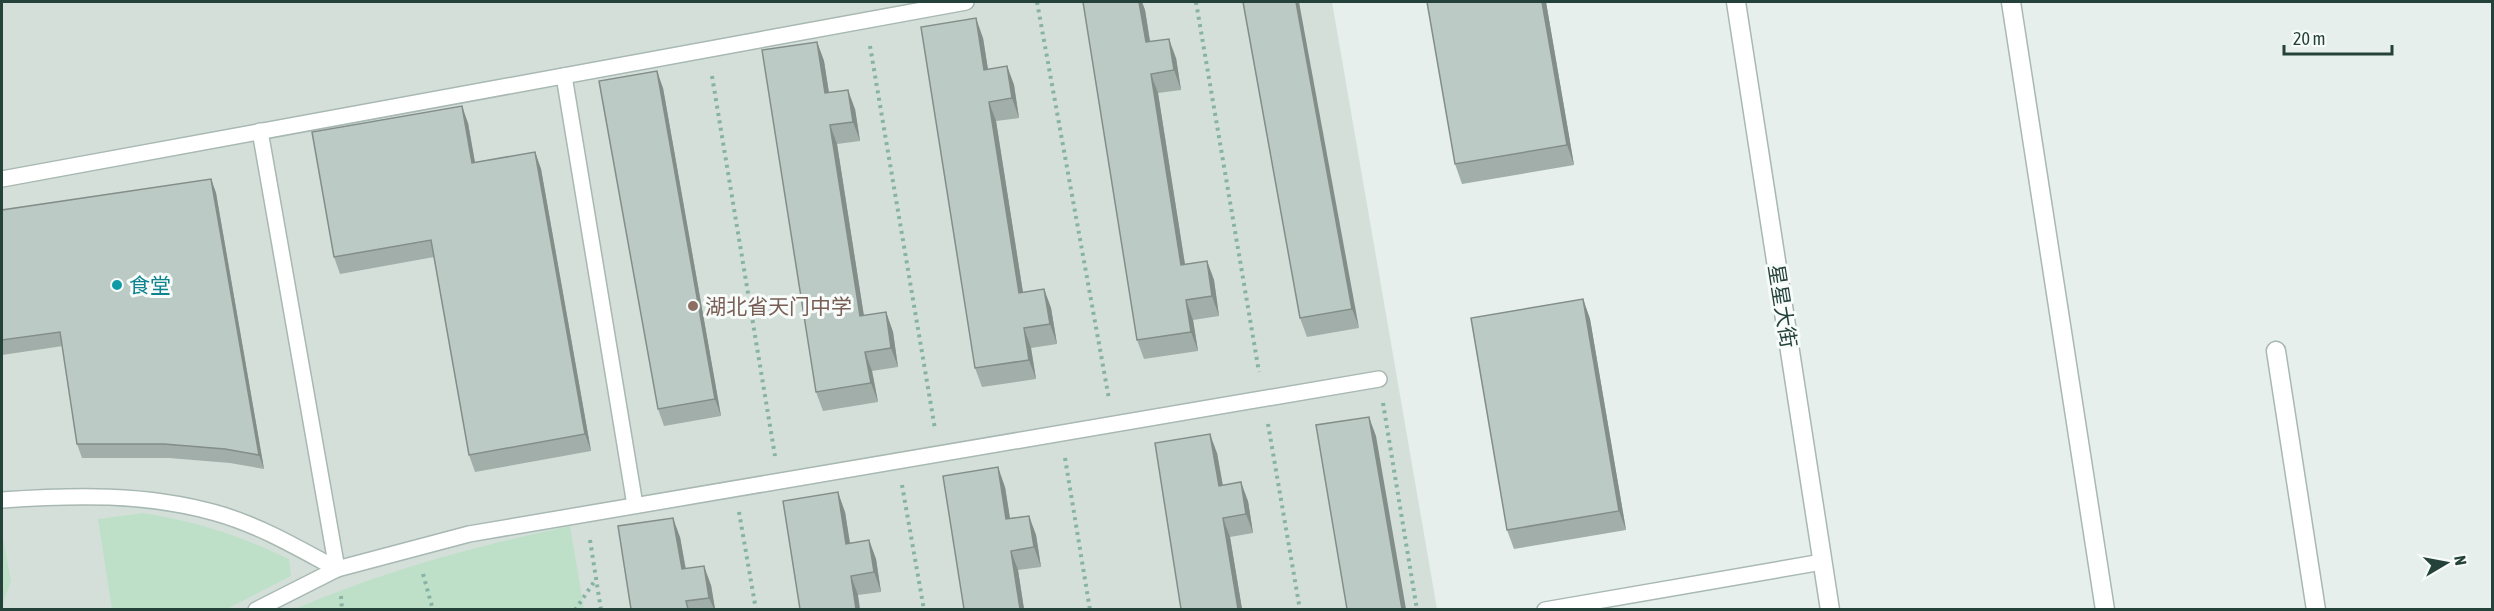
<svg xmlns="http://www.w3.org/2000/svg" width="2494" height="611" font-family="'Asap Condensed','Noto Sans SC',sans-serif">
  <rect width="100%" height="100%" fill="#e6efeb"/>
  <path fill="#d4dfda" d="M2 2H1332L1437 609H2Z"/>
  <g fill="#bfe0c8">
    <path d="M143 513C199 522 238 535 289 559L291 576 227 609H112L98 519Z"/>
    <path d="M570 526 584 609H295C383 571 476 546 570 526Z"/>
    <path d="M2 533 11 581 2 606Z"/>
  </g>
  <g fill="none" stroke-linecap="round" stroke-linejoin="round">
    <g stroke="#a8b8b2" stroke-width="18">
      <g id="service">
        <path d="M564 76 635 505"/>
        <path d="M260 131 337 569"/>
        <path d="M2 179 966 2"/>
        <path d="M2 500C73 495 146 493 216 513 259 525 298 548 337 569"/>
        <path d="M256 610 337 569 469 534 1379 379"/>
        <path d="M1545 610 1822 562"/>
      </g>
    </g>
    <g stroke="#a8b8b2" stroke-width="21">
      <g id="minor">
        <path d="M1736 2 1830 610"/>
        <path d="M2011 2 2105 610"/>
        <path d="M2276 351 2316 610"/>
      </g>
    </g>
    <g stroke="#86b3a5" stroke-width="4" stroke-dasharray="3 4.5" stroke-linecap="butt">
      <path d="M1037 2 1109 399"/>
      <path d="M1196 2 1259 372"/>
      <path d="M870 46 935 429"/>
      <path d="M712 76 775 456"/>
      <path d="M1383 403 1417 610"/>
      <path d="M1268 424 1300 610"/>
      <path d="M1065 458 1090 610"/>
      <path d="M902 485 924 610"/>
      <path d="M739 512 756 610"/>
      <path d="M590 540 601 610"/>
      <path d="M423 574 433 610"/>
      <path d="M341 596 342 610"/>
      <path d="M575 610 596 579"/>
    </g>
    <use href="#service" stroke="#fff" stroke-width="15"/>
    <use href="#minor" stroke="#fff" stroke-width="18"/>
  </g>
  <g fill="#a1aea9">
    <path d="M1083 2H1142L1145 10 1150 41 1176 58 1181 90 1158 93 1185 264 1207 261 1214 280 1219 316 1193 320 1198 351 1144 359 1137 340Z"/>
    <path d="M1243 2 1359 328 1307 337 1300 318Z"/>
    <path d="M1427 2H1546L1574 165 1462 184 1455 164Z"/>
    <path d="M983 38 988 69 1007 66 1014 85 1019 118 996 121 1023 292 1044 289 1051 308 1057 344 1031 348 1036 379 982 387 975 368Z"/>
    <path d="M817 42 824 61 829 93 855 109 860 141 837 144 864 316 886 312 893 332 898 367 872 371 878 402 823 411 816 392Z"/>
    <path d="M663 88 721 416 664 426 658 409Z"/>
    <path d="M468 123 475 162 535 152 541 169 591 451 475 472 469 455 434 257 340 274 334 257Z"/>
    <path d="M211 179 216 193 264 469 230 463 169 458H82L77 444 63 346 2 355V210Z"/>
    <path d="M1583 299 1590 319 1626 530 1514 549 1507 530Z"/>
    <path d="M1217 453 1223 485 1248 501 1253 533 1230 537 1242 609H1181Z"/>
    <path d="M1005 487 1010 518 1029 516 1036 535 1041 567 1018 570 1024 609H964Z"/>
    <path d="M845 512 850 543 869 540 876 559 881 592 858 595 800 609Z"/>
    <path d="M680 537 686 569 711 585 715 609H631Z"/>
  </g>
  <g fill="#838d89">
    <path d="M1139 2H1142L1145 10 1153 61 1146 42Z"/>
    <path d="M1296 2H1299L1359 328 1352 309Z"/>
    <path d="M1542 2H1546L1574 165 1567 145Z"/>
    <path d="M976 18 983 38 991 89 984 70Z"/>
    <path d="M1169 39 1176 58 1181 90 1174 70Z"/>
    <path d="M817 42 824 61 832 113 825 93Z"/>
    <path d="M1007 66 1014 85 1019 118 1012 98Z"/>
    <path d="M657 71 663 88 721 416 715 399Z"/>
    <path d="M1151 74 1158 93 1188 284 1181 265Z"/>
    <path d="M848 90 855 109 860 141 853 122Z"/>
    <path d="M989 102 996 121 1026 312 1019 293Z"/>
    <path d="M462 106 468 123 478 180 472 163Z"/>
    <path d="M830 125 837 144 867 336 860 316Z"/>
    <path d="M535 152 541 169 591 451 585 434Z"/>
    <path d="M211 179 216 193 264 469 259 455Z"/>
    <path d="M1207 261 1214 280 1219 316 1212 296Z"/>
    <path d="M1044 289 1051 308 1057 344 1050 324Z"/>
    <path d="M1583 299 1590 319 1626 530 1619 511Z"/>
    <path d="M1186 300 1193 320 1198 351 1191 332Z"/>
    <path d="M886 312 893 332 898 367 891 348Z"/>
    <path d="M1024 328 1031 348 1036 379 1029 360Z"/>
    <path d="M865 352 872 371 878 402 871 383Z"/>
    <path d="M1369 417 1376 436 1406 609H1402Z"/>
    <path d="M1210 434 1217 453 1226 505 1219 486Z"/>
    <path d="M998 467 1005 487 1013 538 1006 519Z"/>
    <path d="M1241 482 1248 501 1253 533 1246 514Z"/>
    <path d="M838 492 845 512 853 563 846 544Z"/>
    <path d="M1029 516 1036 535 1041 567 1034 547Z"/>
    <path d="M673 518 680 537 689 589 682 569Z"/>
    <path d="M1223 518 1230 537 1242 609H1238Z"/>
    <path d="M869 540 876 559 881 592 874 572Z"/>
    <path d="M1011 551 1018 570 1024 609H1020Z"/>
    <path d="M704 566 711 585 715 609H714L709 598Z"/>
    <path d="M851 576 858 595 860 609H856Z"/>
  </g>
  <g fill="#bbcac4" stroke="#838d89" stroke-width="1.5">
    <path d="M1083 2H1139L1146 42 1169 39 1174 70 1151 74 1181 265 1207 261 1212 296 1186 300 1191 332 1137 340Z"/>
    <path d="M1243 2H1296L1352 309 1300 318Z"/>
    <path d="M1427 2H1542L1567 145 1455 164Z"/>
    <path d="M976 18 984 70 1007 66 1012 98 989 102 1019 293 1044 289 1050 324 1024 328 1029 360 975 368 921 27Z"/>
    <path d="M817 42 825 93 848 90 853 122 830 125 860 316 886 312 891 348 865 352 871 383 816 392 762 50Z"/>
    <path d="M657 71 715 399 658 409 599 81Z"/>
    <path d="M462 106 472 163 535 152 585 434 469 455 431 240 334 257 312 132Z"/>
    <path d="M211 179 259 455 225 449 164 444H77L60 332 2 340V210Z"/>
    <path d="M1583 299 1619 511 1507 530 1471 318Z"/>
    <path d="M1369 417 1402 609H1347L1316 425Z"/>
    <path d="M1210 434 1219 486 1241 482 1246 514 1223 518 1238 609H1181L1155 443Z"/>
    <path d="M998 467 1006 519 1029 516 1034 547 1011 551 1020 609H964L943 476Z"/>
    <path d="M838 492 846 544 869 540 874 572 851 576 856 609H800L783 501Z"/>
    <path d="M673 518 682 569 704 566 709 598 686 601 688 609H631L618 526Z"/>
  </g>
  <circle fill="#0f9aa8" stroke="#f7fbf9" stroke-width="2" cx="117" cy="285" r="6"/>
  <circle fill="#8d6e63" stroke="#f7fbf9" stroke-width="2" cx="693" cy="306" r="6"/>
  <g text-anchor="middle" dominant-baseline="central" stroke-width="6" stroke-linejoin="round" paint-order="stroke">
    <g font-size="21" fill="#0d838f" stroke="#f7fbf9" text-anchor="start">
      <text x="129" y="285">食堂</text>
    </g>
    <g font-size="21" fill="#785e54" stroke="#f7fbf9" text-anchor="start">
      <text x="705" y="306">湖北省天门中学</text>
    </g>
    <g font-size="21" fill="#24423a" stroke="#f7fbf9">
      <text transform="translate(1783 306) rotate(81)">星星大街</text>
    </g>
  </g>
  <rect width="2494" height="611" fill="none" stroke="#24423a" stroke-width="6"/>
  <g transform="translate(2446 563) rotate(80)" stroke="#f7fbf9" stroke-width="4.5" paint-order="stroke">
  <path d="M0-4.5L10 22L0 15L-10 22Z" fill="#24423a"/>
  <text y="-9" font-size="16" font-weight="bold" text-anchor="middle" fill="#24423a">N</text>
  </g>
  <path d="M2284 45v9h108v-9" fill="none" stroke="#24423a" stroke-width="3"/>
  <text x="2293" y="45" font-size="18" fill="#24423a" stroke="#f7fbf9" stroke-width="4.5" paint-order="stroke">20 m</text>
</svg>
